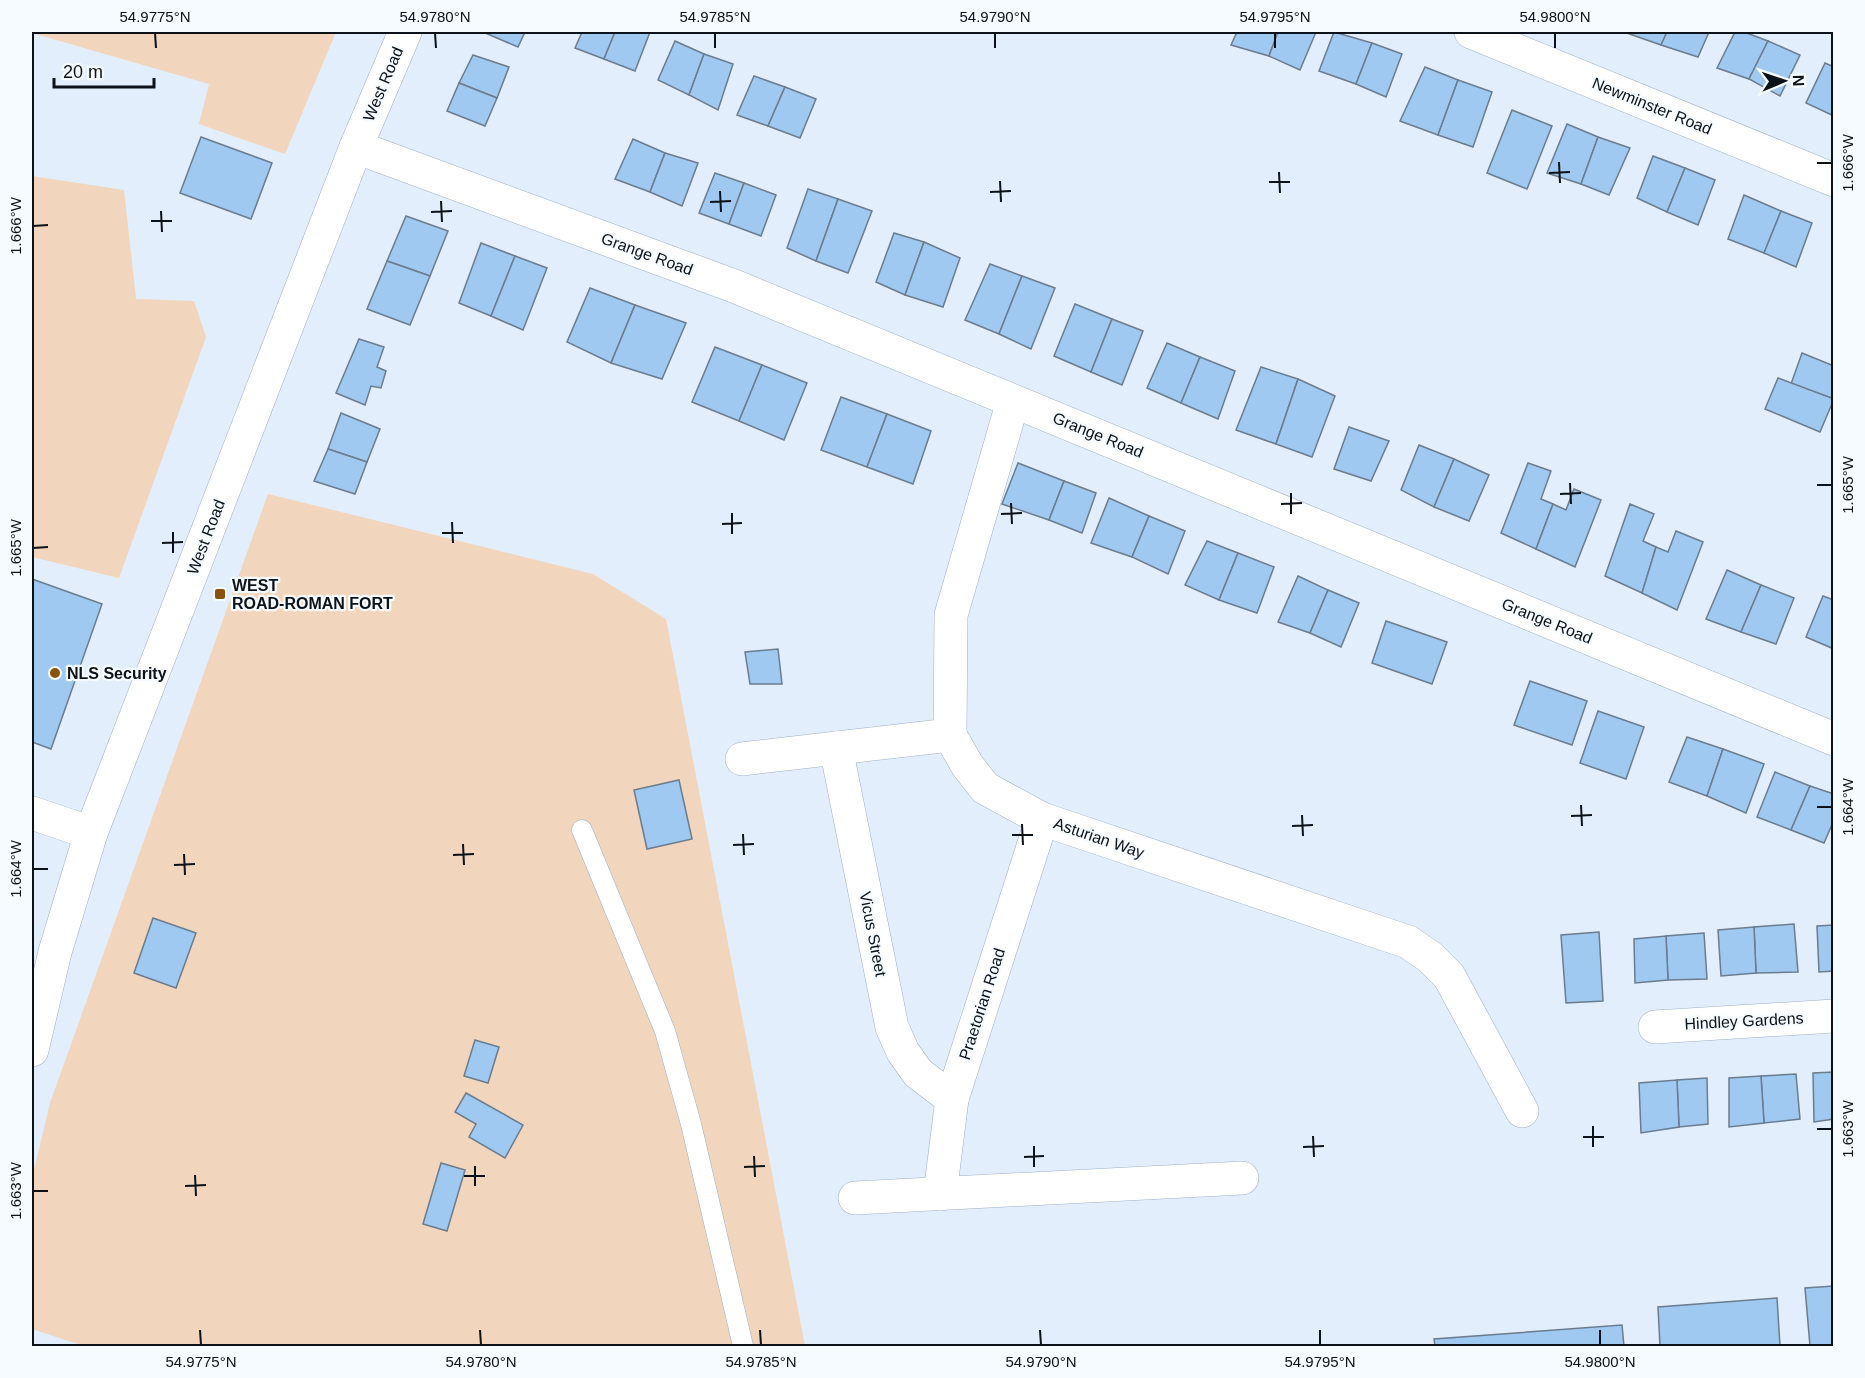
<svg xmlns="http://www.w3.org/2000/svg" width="1865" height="1378" font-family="Helvetica,sans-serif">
  <rect width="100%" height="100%" fill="#e2eefb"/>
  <g fill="#f1d5bc">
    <path d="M32 32H336L285 154 199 124 209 84 32 33Z"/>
    <path d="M32 176 124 190 136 299 194 301 206 337 119 578 32 557Z"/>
    <path d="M268 494 593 574 666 619 805 1346H84L32 1329V1178L50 1103Z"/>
  </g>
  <g fill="#a0c9f1" stroke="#6a7c8e" stroke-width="1.5">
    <path d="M483 32H525L518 47Z"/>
    <path d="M582 32H615L604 59 575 48Z"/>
    <path d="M615 32H650L635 71 604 59Z"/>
    <path d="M1237 32H1278L1269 56 1231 45Z"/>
    <path d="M1278 32H1316L1300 70 1269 56Z"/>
    <path d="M1334 32 1372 43 1356 84 1319 71Z"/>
    <path d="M1624 32H1667L1661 45Z"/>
    <path d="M1667 32H1709L1698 57 1661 45Z"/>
    <path d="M1735 32H1744L1768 41 1749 79 1717 68Z"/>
    <path d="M675 41 704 54 689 95 658 80Z"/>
    <path d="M1768 41 1800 55 1780 96 1749 79Z"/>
    <path d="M1372 43 1402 54 1386 97 1356 84Z"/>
    <path d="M704 54 733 64 718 110 689 95Z"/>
    <path d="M473 55 509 67 497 98 459 83Z"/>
    <path d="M1825 63 1834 67V116L1806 103Z"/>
    <path d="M1425 67 1458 80 1438 135 1400 121Z"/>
    <path d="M754 76 785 87 768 126 737 115Z"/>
    <path d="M1458 80 1492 92 1473 147 1438 135Z"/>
    <path d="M459 83 497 98 485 126 447 111Z"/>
    <path d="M785 87 816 99 800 138 768 126Z"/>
    <path d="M1512 110 1552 126 1527 189 1487 173Z"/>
    <path d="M1567 124 1598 137 1581 184 1547 173Z"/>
    <path d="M201 137 272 163 251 219 180 193Z"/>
    <path d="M1598 137 1630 148 1609 195 1581 184Z"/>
    <path d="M633 139 665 153 650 192 615 179Z"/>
    <path d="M665 153 698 163 682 206 650 192Z"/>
    <path d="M1653 156 1685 168 1667 212 1637 198Z"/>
    <path d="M1685 168 1715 180 1698 225 1667 212Z"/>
    <path d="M715 173 744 183 729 224 699 213Z"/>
    <path d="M744 183 776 195 761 236 729 224Z"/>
    <path d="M808 189 838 199 816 261 787 248Z"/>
    <path d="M1744 195 1781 211 1764 253 1728 239Z"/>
    <path d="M838 199 872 211 848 273 816 261Z"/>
    <path d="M1781 211 1812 223 1796 267 1764 253Z"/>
    <path d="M406 216 448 231 430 276 387 261Z"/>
    <path d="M894 233 924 242 905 295 876 282Z"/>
    <path d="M924 242 960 258 943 307 905 295Z"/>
    <path d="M481 243 515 256 491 316 459 303Z"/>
    <path d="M515 256 547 268 523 330 491 316Z"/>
    <path d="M387 261 430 276 410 325 367 309Z"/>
    <path d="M990 264 1022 276 999 334 965 320Z"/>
    <path d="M1022 276 1055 288 1031 349 999 334Z"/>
    <path d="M590 288 635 305 611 363 567 342Z"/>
    <path d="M1075 304 1112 319 1091 372 1054 356Z"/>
    <path d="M635 305 686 323 662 379 611 363Z"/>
    <path d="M1112 319 1143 331 1122 385 1091 372Z"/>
    <path d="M359 339 384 347 377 367 386 371 381 388 371 386 365 405 336 393Z"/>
    <path d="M1167 343 1200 357 1181 403 1147 388Z"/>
    <path d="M715 347 762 365 739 421 692 402Z"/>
    <path d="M1802 353 1834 366V399L1791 384Z"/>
    <path d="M1200 357 1235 371 1218 419 1181 403Z"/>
    <path d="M762 365 807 383 784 440 739 421Z"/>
    <path d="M1261 367 1298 379 1276 444 1236 430Z"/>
    <path d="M1778 378 1834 399 1820 432 1765 409Z"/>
    <path d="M1298 379 1335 396 1312 457 1276 444Z"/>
    <path d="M841 397 887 414 867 467 821 450Z"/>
    <path d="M341 413 380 429 367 462 328 449Z"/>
    <path d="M887 414 931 431 913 484 867 467Z"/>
    <path d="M1349 427 1389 441 1371 481 1334 469Z"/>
    <path d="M1419 445 1454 459 1434 507 1401 490Z"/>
    <path d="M328 449 367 462 355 494 314 481Z"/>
    <path d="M1454 459 1489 475 1469 521 1434 507Z"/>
    <path d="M1018 463 1064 481 1049 520 1002 504Z"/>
    <path d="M1528 463 1551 471 1541 499 1553 504 1536 549 1501 533Z"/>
    <path d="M1064 481 1096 493 1082 533 1049 520Z"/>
    <path d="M1574 489 1601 500 1575 567 1536 549 1553 504 1566 510Z"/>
    <path d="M1109 498 1149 516 1132 557 1091 543Z"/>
    <path d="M1630 504 1654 514 1643 541 1656 547 1642 593 1605 576Z"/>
    <path d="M1149 516 1185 531 1168 574 1132 557Z"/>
    <path d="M1676 531 1703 542 1677 610 1642 593 1656 547 1668 552Z"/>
    <path d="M1207 541 1238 553 1219 600 1185 585Z"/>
    <path d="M1238 553 1274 567 1257 613 1219 600Z"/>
    <path d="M1727 570 1761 585 1741 632 1706 619Z"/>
    <path d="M1298 576 1328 590 1310 633 1278 622Z"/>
    <path d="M32 579 102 604 51 749 32 742Z"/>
    <path d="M1761 585 1794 598 1776 644 1741 632Z"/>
    <path d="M1328 590 1359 603 1341 647 1310 633Z"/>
    <path d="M1823 596 1834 600V649L1806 637Z"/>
    <path d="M1386 621 1447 642 1432 684 1372 663Z"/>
    <path d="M778 649 782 684H750L745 652Z"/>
    <path d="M1530 681 1587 701 1572 745 1514 725Z"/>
    <path d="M1598 711 1644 727 1626 779 1580 763Z"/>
    <path d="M1687 737 1723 749 1707 796 1669 782Z"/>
    <path d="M1723 749 1764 764 1746 813 1707 796Z"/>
    <path d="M1775 772 1810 786 1791 830 1757 817Z"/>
    <path d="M679 780 692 839 647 849 634 790Z"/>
    <path d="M1810 786 1834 794V820L1824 843 1791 830Z"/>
    <path d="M153 918 196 933 176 988 134 973Z"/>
    <path d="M1794 924 1798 972 1756 973 1754 927Z"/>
    <path d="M1834 925V971L1819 972 1817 926Z"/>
    <path d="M1754 927 1756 973 1721 976 1718 930Z"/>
    <path d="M1599 932 1603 1001 1566 1003 1561 935Z"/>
    <path d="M1704 933 1707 979 1668 980 1666 936Z"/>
    <path d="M1666 936 1668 980 1635 983 1634 939Z"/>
    <path d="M475 1040 499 1047 488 1083 464 1076Z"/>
    <path d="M1834 1072V1119L1814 1122 1813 1073Z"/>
    <path d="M1796 1074 1800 1119 1764 1123 1761 1076Z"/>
    <path d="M1761 1076 1764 1123 1729 1127V1078Z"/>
    <path d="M1707 1078 1708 1124 1679 1127 1677 1080Z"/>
    <path d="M1677 1080 1679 1127 1641 1133 1639 1083Z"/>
    <path d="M466 1093 523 1125 505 1158 469 1137 476 1124 455 1112Z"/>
    <path d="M441 1163 465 1170 447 1231 423 1224Z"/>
    <path d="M1834 1286V1346H1810L1805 1288Z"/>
    <path d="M1777 1298 1780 1346H1660L1658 1307Z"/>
    <path d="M1622 1325 1624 1346H1435L1434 1339Z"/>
  </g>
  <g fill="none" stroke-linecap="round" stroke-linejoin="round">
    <g stroke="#9eb1c5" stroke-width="21">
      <path id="service" d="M582 830 665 1031 691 1124 743 1346"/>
    </g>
    <g stroke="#9eb1c5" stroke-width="34">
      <g id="minor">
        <path d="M1471 32 1834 180"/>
        <path d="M356 147 734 286 1834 739"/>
        <path d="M1013 401 951 615 950 735 967 765 985 788 1042 819 1408 942 1430 957 1449 976 1522 1111"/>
        <path d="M836 748 892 1027 903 1052 918 1073 952 1099"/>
        <path d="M742 759 950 735"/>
        <path d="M32 813 91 833"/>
        <path d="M1655 1027 1834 1016"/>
        <path d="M940 1194 952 1099 1042 819"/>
        <path d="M855 1198 1242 1178"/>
      </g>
    </g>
    <g stroke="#9eb1c5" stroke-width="34">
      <path id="primary" d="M32 1050 55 952 91 833 356 147 405 32"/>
    </g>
    <use href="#service" stroke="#fff" stroke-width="20"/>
    <use href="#minor" stroke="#fff" stroke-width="33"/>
    <use href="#primary" stroke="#fff" stroke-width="33"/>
  </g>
  <path fill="none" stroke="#0c1219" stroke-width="2" d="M155 33 156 48M435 33 436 48M715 33V48M995 33V48M1275 33V48M1555 33V48M1559 162 1560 183M1817 163H1832M1279 172 1280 193M1549 173 1570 172M1000 181 1001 202M1269 182H1290M720 191 721 212M990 192 1011 191M441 201 442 222M710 202 731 201M161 211 162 232M431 212 452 211M151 221H172M33 226 48 225M1570 483 1571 504M1817 485H1832M1291 493V514M1560 494 1581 493M1011 503 1012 524M1281 504 1302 503M732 513V534M1001 514 1022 513M452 522 453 543M722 524 742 523M173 532V553M442 533H463M162 543 183 542M33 548 48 547M1581 805 1582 826M1817 807H1832M1302 815 1303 836M1571 816 1592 815M1022 824 1023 845M1292 826 1313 825M743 834 744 855M1012 835H1033M463 844 464 865M733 845 754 844M184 854 185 875M453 855 474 854M174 865 195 864M33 869H48M1593 1126V1147M1817 1129H1832M1313 1136 1314 1157M1583 1137H1604M1034 1146V1167M1303 1147 1324 1146M754 1156 755 1177M1024 1157 1044 1156M475 1166V1186M744 1167 765 1166M195 1175 196 1196M464 1176H485M185 1186 206 1185M33 1191H48M200 1330 201 1345M480 1330 481 1345M760 1330 761 1345M1040 1330 1041 1345M1320 1330V1345M1600 1330V1345"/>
  <g fill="#8b5209" stroke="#f6fbff" stroke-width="2">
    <rect x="214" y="588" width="12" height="12" rx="3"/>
    <circle cx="55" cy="673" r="6"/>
  </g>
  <g text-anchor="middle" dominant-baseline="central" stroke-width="4.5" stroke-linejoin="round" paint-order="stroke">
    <g font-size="16" fill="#0c1219" stroke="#f6fbff">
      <text transform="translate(383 84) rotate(-67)">West Road</text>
      <text transform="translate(1652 106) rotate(22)">Newminster Road</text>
      <text transform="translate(647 254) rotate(20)">Grange Road</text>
      <text transform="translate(1098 435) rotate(22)">Grange Road</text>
      <text transform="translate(206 537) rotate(-69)">West Road</text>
      <text transform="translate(1547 621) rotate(22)">Grange Road</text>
      <text transform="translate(1099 838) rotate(19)">Asturian Way</text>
      <text transform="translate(873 934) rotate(79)">Vicus Street</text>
      <text transform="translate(982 1004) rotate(-72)">Praetorian Road</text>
      <text transform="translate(1744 1021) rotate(-3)">Hindley Gardens</text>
    </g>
    <g font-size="16" font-weight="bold" fill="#0c1219" stroke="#f6fbff" text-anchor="start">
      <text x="232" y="585">WEST<tspan x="232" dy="18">ROAD-ROMAN FORT</tspan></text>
      <text x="67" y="673">NLS Security</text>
    </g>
  </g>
  <rect width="1865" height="1378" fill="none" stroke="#f6fbff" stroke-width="66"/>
  <g transform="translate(1784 81) rotate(88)" stroke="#f6fbff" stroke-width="4.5" paint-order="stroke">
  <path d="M0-4.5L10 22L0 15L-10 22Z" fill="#0c1219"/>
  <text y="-9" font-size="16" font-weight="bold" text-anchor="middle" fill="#0c1219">N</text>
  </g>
  <path d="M54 78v9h100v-9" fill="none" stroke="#0c1219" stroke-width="3"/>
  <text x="63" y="78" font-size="18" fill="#0c1219" stroke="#f6fbff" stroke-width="4.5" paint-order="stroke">20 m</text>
  <rect x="33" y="33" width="1799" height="1312" fill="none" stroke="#0c1219" stroke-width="2"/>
  <g font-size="15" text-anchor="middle" fill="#0c1219">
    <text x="155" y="22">54.9775°N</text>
    <text x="435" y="22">54.9780°N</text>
    <text x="715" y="22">54.9785°N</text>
    <text x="995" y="22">54.9790°N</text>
    <text x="1275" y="22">54.9795°N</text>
    <text x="1555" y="22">54.9800°N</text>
    <text transform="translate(1848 163) rotate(-90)" y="5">1.666°W</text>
    <text transform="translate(16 226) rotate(-90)" y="5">1.666°W</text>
    <text transform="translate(1848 485) rotate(-90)" y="5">1.665°W</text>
    <text transform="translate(16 548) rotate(-90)" y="5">1.665°W</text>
    <text transform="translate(1848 807) rotate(-90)" y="5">1.664°W</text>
    <text transform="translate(16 869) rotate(-90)" y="5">1.664°W</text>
    <text transform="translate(1848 1129) rotate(-90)" y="5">1.663°W</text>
    <text transform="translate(16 1191) rotate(-90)" y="5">1.663°W</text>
    <text x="201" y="1367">54.9775°N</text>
    <text x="481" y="1367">54.9780°N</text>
    <text x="761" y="1367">54.9785°N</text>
    <text x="1041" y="1367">54.9790°N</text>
    <text x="1320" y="1367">54.9795°N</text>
    <text x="1600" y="1367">54.9800°N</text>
  </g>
</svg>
